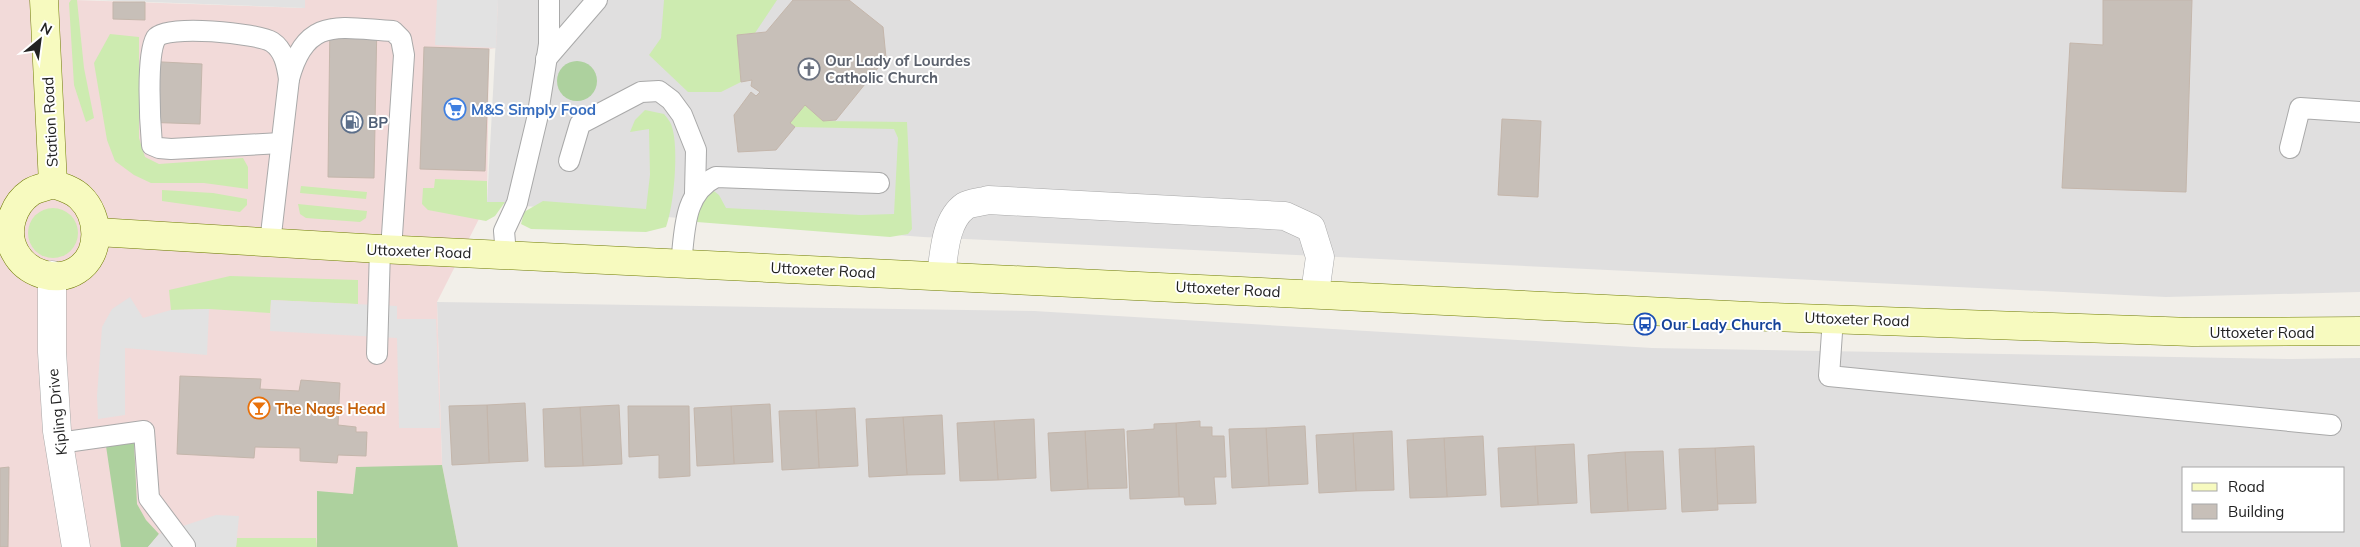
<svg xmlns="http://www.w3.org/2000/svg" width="2360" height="547" font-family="Mulish,sans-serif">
  <rect width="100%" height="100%" fill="#f2efe9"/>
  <g fill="#e0dfdf" fill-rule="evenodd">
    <path d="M498 0H2360V292L2166 297 923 237 487 203Z"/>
    <path d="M437 302 1034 311 1652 348 2292 359 2360 358V547H458L442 465ZM2184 468H2344V531H2184Z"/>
  </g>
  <path fill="#f2dad9" d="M0 0H74L304 8 305 0H498L496 48 489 49 487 203 437 302 442 465 458 547H0Z"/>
  <g fill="#cdebb0">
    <path d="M71 0H77L84 68 94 118 86 122 74 85 69 3Z"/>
    <path d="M664 0H777L755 33 737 35 741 82 721 92H688L649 55 661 38Z"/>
    <path d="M110 34 139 37V138L145 157 159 164 243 158 248 167V189L204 183H151L134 175 115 161 107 140 94 63Z"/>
    <path d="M805 105 823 121 907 122 912 229 908 234 890 237 697 222 699 197 710 188 719 195 726 208 861 215 894 214 898 138 894 129 795 127 790 123Z"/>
    <path d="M645 110 664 114C667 118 671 122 672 127 679 149 674 206 666 227L646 232 531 229 521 224 524 212 543 201 646 209 650 175 649 129 630 132 635 120Z"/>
    <path d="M435 179 487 181V202H505L495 216 486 221 428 210 422 204 423 188H434Z"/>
    <path d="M301 186 367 192 366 199 300 193Z"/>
    <path d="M162 190 213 193 247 199V205L240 212 162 201Z"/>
    <path d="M298 204 367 211 366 218 360 222 306 218 300 214Z"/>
    <circle cx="53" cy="233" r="25"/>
    <path d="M230 276 358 280V304L271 300 270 313 209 309 171 310 169 290Z"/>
    <path d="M237 538H316L317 547H236Z"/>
  </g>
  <g fill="#add19e">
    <circle cx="577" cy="81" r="20"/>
    <path d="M134 442 137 504 146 520 159 534 148 547H121L106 446Z"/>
    <path d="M442 465 458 547H317V491L353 494 356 467Z"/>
  </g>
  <g fill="#e2e2e2">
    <path d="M96 0H305V8Z"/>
    <path d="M437 0H498L496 48 435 45Z"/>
    <path d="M130 297 143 318 171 310 209 309 207 355 125 348V415L98 419 97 396 102 327 112 309Z"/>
    <path d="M271 300 397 306V319H436L440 428H399L397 338 270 331Z"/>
    <path d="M216 515 239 516 236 547H148L159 534Z"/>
  </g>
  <g fill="#c7bfb8" stroke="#c4b6ab">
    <path d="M793 0H849L883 27 886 58 836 120 823 121 805 105 790 123 795 127 776 150 738 152 734 115 751 92 756 96 760 92 751 86 752 80 741 82 737 35 766 32Z"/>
    <path d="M2103 0H2192L2186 192 2062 188 2070 43 2103 45Z"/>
    <path d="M113 2H145V20L113 19Z"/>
    <path d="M330 19 377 20 374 178 328 177Z"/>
    <path d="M424 47 489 49 485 171 420 169Z"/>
    <path d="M143 61 202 64 200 124 141 122Z"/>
    <path d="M1502 119 1541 121 1538 197 1498 195Z"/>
    <path d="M180 376 261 379 260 389 299 391 301 380 340 383 338 425 356 427V432H367L366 456 338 455 337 463 300 461V448L255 447 254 458 177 454Z"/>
    <path d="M525 403 528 461 489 463 487 405Z"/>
    <path d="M770 404 773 462 734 464 731 406Z"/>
    <path d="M487 405 489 463 452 465 449 406Z"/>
    <path d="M619 405 622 464 583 466 580 407Z"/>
    <path d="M628 406H689L690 476 659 478V455L629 457Z"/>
    <path d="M731 406 734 464 697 466 694 408Z"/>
    <path d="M580 407 583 466 545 467 543 409Z"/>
    <path d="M855 408 858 466 819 468 816 410Z"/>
    <path d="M816 410 819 468 782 470 779 411Z"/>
    <path d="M942 415 945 474 907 475 903 417Z"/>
    <path d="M903 417 907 475 869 477 866 419Z"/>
    <path d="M1034 419 1036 478 998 480 994 421Z"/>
    <path d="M994 421 998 480 960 481 957 423Z"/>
    <path d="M1200 421V427H1212V436H1224L1226 477H1214L1216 504 1185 505 1184 497H1179L1176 423Z"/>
    <path d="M1176 423 1179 497 1130 499 1127 431 1154 429V424Z"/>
    <path d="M1305 426 1308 484 1269 486 1266 428Z"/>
    <path d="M1266 428 1269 486 1232 488 1229 429Z"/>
    <path d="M1124 429 1127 488 1088 489 1085 431Z"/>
    <path d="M1085 431 1088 489 1051 491 1048 433Z"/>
    <path d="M1392 431 1394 490 1356 491 1353 433Z"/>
    <path d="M1353 433 1356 491 1319 493 1316 435Z"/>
    <path d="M1483 436 1486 495 1447 497 1444 438Z"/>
    <path d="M1444 438 1447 497 1410 498 1407 440Z"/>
    <path d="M1574 444 1577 503 1538 505 1535 446Z"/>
    <path d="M1535 446 1538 505 1501 507 1498 448Z"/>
    <path d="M1754 446 1756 503 1717 504 1715 448Z"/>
    <path d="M1715 448 1718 510 1682 512 1679 449Z"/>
    <path d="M1663 451 1666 509 1628 511 1625 452Z"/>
    <path d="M1625 452 1628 511 1591 513 1588 455Z"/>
    <path d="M9 467 8 547H0V468Z"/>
  </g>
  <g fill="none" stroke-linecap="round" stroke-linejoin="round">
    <g stroke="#a9a9a9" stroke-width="22">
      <g id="service">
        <path d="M546 59 597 0"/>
        <path d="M281 143 171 149 159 148 152 145C150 123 146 55 156 38 165 24 258 33 272 42 284 50 287 65 289 79"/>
        <path d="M2290 148 2300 108 2360 112"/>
        <path d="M569 161 580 124 641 92 659 91 671 100 682 115 696 150 695 193"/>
        <path d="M270 243 289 79C306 15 340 28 393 31L401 39 404 55 391 250"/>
        <path d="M506 254 504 231 517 203 537 119 549 44V0"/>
        <path d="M681 264C685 231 683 193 716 177L879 183"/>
        <path d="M1833 318 1829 376 2331 425"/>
        <path d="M377 354 380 249"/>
        <path d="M59 443 144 431 149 498 185 546"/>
      </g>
    </g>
    <g stroke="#a9a9a9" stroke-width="29">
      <path id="minor" d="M941 276C944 254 945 220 965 206 970 203 982 202 988 200L1285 216 1311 228 1320 257 1315 293"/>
    </g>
    <g stroke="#a9a9a9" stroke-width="29">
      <path id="tertiary" d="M52 275V352L57 431 76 547"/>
    </g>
    <g stroke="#707d05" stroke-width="29">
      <g id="secondary">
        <path d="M44 0 53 184"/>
        <path d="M53 184C62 187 73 190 80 197 100 216 102 254 77 270 56 284 26 273 15 252 4 232 12 205 31 192 37 188 46 187 53 184Z"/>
        <path d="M97 232 380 249 1770 317 2192 332 2360 331"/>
      </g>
    </g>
    <use href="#service" stroke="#fff" stroke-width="20"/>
    <use href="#minor" stroke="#fff" stroke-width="28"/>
    <use href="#tertiary" stroke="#fff" stroke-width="28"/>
    <use href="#secondary" stroke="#f7fabf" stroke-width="28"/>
  </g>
  <defs>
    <g id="church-ring" transform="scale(1.125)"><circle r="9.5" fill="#fff" stroke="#6b7280" stroke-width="1.5"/><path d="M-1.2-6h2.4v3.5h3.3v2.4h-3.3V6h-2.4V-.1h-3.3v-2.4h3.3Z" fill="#6b7280"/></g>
    <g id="supermarket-ring" transform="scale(1.125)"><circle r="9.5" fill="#fff" stroke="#3f7fe0" stroke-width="1.5"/><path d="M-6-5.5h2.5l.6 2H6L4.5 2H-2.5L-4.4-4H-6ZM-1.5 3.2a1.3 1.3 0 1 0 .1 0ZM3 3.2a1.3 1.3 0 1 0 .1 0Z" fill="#3f7fe0"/></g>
    <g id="fuel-ring" transform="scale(1.125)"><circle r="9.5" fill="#fff" stroke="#5c6f8a" stroke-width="1.5"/><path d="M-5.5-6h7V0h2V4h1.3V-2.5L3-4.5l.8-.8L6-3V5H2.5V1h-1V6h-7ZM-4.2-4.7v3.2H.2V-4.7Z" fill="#5c6f8a"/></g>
    <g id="bus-ring" transform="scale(1.125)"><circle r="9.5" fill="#fff" stroke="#1a4fb4" stroke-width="1.5"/><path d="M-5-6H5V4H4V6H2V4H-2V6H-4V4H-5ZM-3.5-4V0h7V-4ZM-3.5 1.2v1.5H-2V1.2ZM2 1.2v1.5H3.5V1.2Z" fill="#1a4fb4"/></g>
    <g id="bar-ring" transform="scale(1.125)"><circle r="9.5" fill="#fff" stroke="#e8710a" stroke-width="1.5"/><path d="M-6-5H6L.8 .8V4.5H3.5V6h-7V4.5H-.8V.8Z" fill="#e8710a"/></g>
  </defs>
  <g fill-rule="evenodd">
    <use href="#church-ring" x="809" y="69"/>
    <use href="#supermarket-ring" x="455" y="109"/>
    <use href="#fuel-ring" x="352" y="122"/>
    <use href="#bus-ring" x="1645" y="324"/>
    <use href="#bar-ring" x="259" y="408"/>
  </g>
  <g text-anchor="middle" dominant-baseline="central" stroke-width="4" stroke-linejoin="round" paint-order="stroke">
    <g font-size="15" font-weight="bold" fill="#5b616d" stroke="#fff" text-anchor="start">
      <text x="825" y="60">Our Lady of Lourdes<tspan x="825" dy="17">Catholic Church</tspan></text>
    </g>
    <g font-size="15" font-weight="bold" fill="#366cbe" stroke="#fff" text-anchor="start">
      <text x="471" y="109">M&amp;S Simply Food</text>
    </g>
    <g font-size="15" fill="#222" stroke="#fff">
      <text transform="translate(50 122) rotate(-93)">Station Road</text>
      <text transform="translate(419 251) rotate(2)">Uttoxeter Road</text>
      <text transform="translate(823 270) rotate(3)">Uttoxeter Road</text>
      <text transform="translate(1228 289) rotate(3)">Uttoxeter Road</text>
      <text transform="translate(1857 319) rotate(2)">Uttoxeter Road</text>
      <text x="2262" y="332">Uttoxeter Road</text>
      <text transform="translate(57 412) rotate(-96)">Kipling Drive</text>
    </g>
    <g font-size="15" font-weight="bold" fill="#4e5e75" stroke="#fff" text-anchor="start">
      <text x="368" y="122">BP</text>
    </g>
    <g font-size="15" font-weight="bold" fill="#164399" stroke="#fff" text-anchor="start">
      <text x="1661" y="324">Our Lady Church</text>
    </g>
    <g font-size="15" font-weight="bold" fill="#c56008" stroke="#fff" text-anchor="start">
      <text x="275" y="408">The Nags Head</text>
    </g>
  </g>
  <rect x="2182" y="467" width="162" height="65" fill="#ffffff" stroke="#a7a7a7"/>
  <rect x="2192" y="483" width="25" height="8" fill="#f7fabf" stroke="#a7a7a7"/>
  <text x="2228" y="492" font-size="15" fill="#222222">Road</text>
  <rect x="2192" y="504" width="25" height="15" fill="#c7bfb8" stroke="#a7a7a7"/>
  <text x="2228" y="517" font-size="15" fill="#222222">Building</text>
  <g transform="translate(40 40) rotate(29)" stroke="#ffffff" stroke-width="4" paint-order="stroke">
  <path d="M0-4L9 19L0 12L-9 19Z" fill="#222222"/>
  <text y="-8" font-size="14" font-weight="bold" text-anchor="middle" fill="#222222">N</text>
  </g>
</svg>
